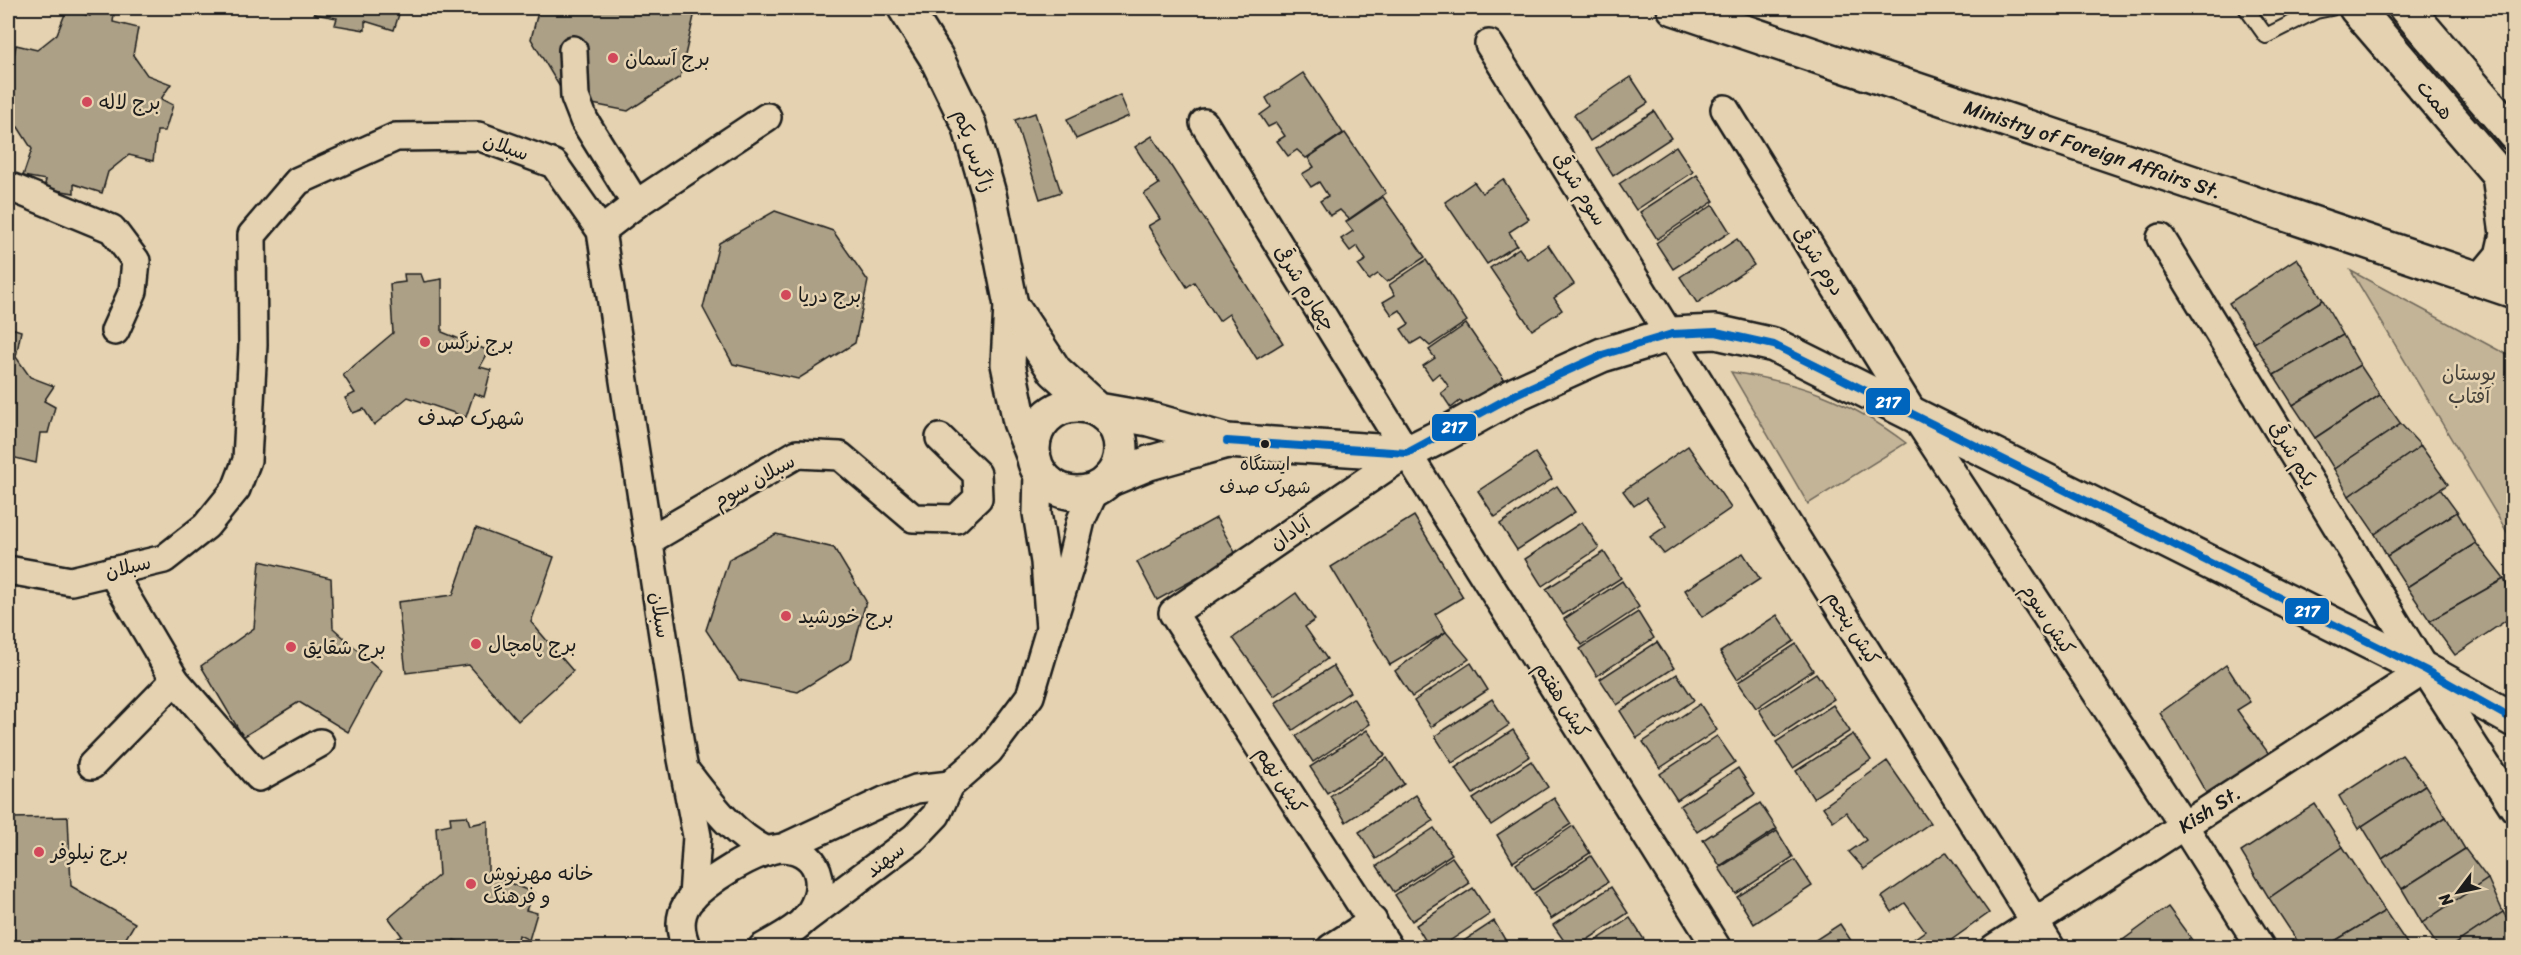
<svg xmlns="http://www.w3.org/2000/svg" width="2521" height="955" font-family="Sriracha,'Playpen Sans Arabic',sans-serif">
  <rect width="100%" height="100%" fill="#e4d2b0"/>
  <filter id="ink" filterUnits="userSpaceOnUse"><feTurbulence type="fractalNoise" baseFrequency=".0167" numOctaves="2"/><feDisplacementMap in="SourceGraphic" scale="12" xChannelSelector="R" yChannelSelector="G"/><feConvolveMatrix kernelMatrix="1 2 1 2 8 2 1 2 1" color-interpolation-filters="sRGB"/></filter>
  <g filter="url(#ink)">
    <g fill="#c3b498" stroke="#70685a" stroke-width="1.5">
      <path d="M2351 271 2513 358V542Z"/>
      <path d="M1731 372C1802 383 1849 400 1906 443L1808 504Z"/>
    </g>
    <g fill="#aca087" stroke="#1c1c1c" stroke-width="1.5">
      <path d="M92 8 114 14 113 22 138 28 133 55 147 75 171 84 161 99 173 105 165 131H157L153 161 129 155 108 172 102 193 74 184V193L44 188 46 180 23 176 32 149 18 127 8 125V67H12L16 45 37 50 57 34 67 9 90 16Z"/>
      <path d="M316 8H401L394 30 365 21V30L335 25 337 18 314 14Z"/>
      <path d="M539 8H692L695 12 680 77 628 111 567 99 531 39Z"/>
      <path d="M1303 73 1343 133 1306 158 1297 150 1288 156 1277 141 1285 136 1276 123 1268 127 1260 115 1271 107 1266 98Z"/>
      <path d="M1631 77 1648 103 1590 141 1574 115Z"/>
      <path d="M1120 95 1129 116 1076 139 1067 119Z"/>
      <path d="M1654 111 1671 138 1613 176 1596 149Z"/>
      <path d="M1035 113 1061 192 1040 199 1015 120Z"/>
      <path d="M1345 133 1386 193 1349 219 1340 210 1330 216 1320 201 1328 196 1319 182 1311 187 1302 174 1314 167 1308 158Z"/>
      <path d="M1152 136 1283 343 1257 359 1229 314 1219 321 1194 282 1187 287 1148 226 1160 219 1144 194 1159 184 1135 147Z"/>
      <path d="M1676 146 1693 172 1636 210 1619 184Z"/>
      <path d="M1697 175 1714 201 1657 239 1640 212Z"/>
      <path d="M1503 179 1529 219 1509 232 1517 245 1487 264 1445 202 1474 182 1482 193Z"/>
      <path d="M1383 197 1425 257 1387 282 1378 274 1369 280 1358 265 1366 260 1357 246 1350 251 1341 239 1353 231 1346 222Z"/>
      <path d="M1713 205 1730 232 1673 269 1656 243Z"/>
      <path d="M775 211 833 231 868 281 855 343 798 379 733 364 703 308 719 243Z"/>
      <path d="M1737 239 1754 265 1697 303 1680 277Z"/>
      <path d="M1548 245 1574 284 1554 298 1562 310 1532 330 1490 268 1519 248 1527 259Z"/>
      <path d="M2297 258 2323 300 2254 343 2229 303Z"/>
      <path d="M1426 260 1467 321 1430 346 1421 338 1411 344 1401 329 1409 324 1400 310 1392 315 1383 302 1395 295 1389 285Z"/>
      <path d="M404 274H421L424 282 442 279V332L489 351 480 367 491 370 484 397 474 393 466 417 408 397 374 425 364 409 353 413 345 398 355 393 343 375 393 333 390 284 405 282Z"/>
      <path d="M2323 300 2343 335 2274 375 2254 343Z"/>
      <path d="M1466 324 1507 384 1470 410 1460 401 1451 408 1441 393 1449 387 1439 373 1432 379 1423 366 1435 358 1429 350Z"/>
      <path d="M8 327 21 331 16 357 30 377 54 386 44 401 55 407 48 433H40L36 463 12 457 8 460Z"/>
      <path d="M2343 335 2360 365 2293 405 2274 375Z"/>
      <path d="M2360 365 2380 395 2315 438 2293 405Z"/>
      <path d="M2380 395 2401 424 2334 469 2315 438Z"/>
      <path d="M2401 424 2421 446 2349 496 2334 469Z"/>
      <path d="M1688 446 1731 508 1664 554 1650 537 1666 526 1646 498 1634 506 1623 491Z"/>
      <path d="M2421 446 2448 484 2375 534 2349 496Z"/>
      <path d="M1535 453 1552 479 1495 517 1478 491Z"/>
      <path d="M1557 486 1575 512 1517 550 1500 524Z"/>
      <path d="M2440 489 2457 512 2387 556 2375 534Z"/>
      <path d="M2457 512 2476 543 2407 587 2387 556Z"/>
      <path d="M1414 516 1463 597 1435 614 1446 632 1390 665 1331 567Z"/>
      <path d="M1216 518 1237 556 1157 600 1137 562Z"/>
      <path d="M1582 522 1599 548 1542 586 1525 559Z"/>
      <path d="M476 528 554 557 531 622 573 671 518 721 469 665 406 673 398 602 453 595Z"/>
      <path d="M776 534 834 548 866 601 851 659 798 692 739 680 706 630 729 559Z"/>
      <path d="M2476 543 2504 579 2430 621 2407 587Z"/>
      <path d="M1604 552 1621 578 1563 615 1546 589Z"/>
      <path d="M1743 553 1760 579 1702 617 1685 590Z"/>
      <path d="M260 561 331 578 333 628 381 671 348 732 299 702 243 737 201 666 254 628Z"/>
      <path d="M2504 579 2514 602V615L2455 655 2430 621Z"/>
      <path d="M1622 581 1639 607 1582 645 1564 619Z"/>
      <path d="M1296 593 1315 620 1305 627 1327 659 1274 696 1233 638Z"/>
      <path d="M1638 612 1654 638 1597 676 1580 649Z"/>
      <path d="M1777 615 1794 641 1737 679 1720 652Z"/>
      <path d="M1446 632 1469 659 1412 697 1395 671Z"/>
      <path d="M1657 642 1674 668 1617 705 1600 679Z"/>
      <path d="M1796 644 1813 670 1756 708 1738 682Z"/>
      <path d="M1471 663 1488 690 1431 727 1414 701Z"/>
      <path d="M2226 665 2250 702 2237 710 2272 758 2208 796 2160 713Z"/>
      <path d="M1333 666 1350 692 1293 730 1275 703Z"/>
      <path d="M1816 673 1834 699 1776 737 1759 710Z"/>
      <path d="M1677 674 1694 700 1637 738 1620 711Z"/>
      <path d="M1353 698 1370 724 1313 762 1296 736Z"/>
      <path d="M1492 699 1509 725 1452 763 1435 736Z"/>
      <path d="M1700 704 1717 730 1660 768 1643 742Z"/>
      <path d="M1833 705 1850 731 1793 768 1776 742Z"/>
      <path d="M1367 730 1385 755 1327 793 1310 767Z"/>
      <path d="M1513 730 1530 756 1473 794 1455 768Z"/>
      <path d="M1853 734 1871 760 1813 798 1796 771Z"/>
      <path d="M1717 736 1735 762 1677 800 1660 774Z"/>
      <path d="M2402 755 2425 785 2358 829 2339 796Z"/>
      <path d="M1387 758 1404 784 1346 822 1330 796Z"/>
      <path d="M1531 761 1548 787 1491 825 1473 799Z"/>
      <path d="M1887 761 1930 823 1864 869 1849 852 1866 840 1846 812 1833 821 1823 807Z"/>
      <path d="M1738 768 1755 794 1697 832 1680 806Z"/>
      <path d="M2425 785 2446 817 2382 859 2362 826Z"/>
      <path d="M1416 795 1433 821 1376 859 1359 832Z"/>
      <path d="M1554 798 1571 824 1513 862 1497 835Z"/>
      <path d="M1760 803 1777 829 1720 866 1703 840Z"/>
      <path d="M2315 804 2343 847 2269 898 2241 852Z"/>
      <path d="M467 816 470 825 488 821V874L534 893 526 910 537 913 529 940 519 935 516 948H477L454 940 444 948H395L391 941 402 936 389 918 439 875 436 827 451 824 450 817Z"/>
      <path d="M68 817 71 886 135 923 120 948H8V818Z"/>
      <path d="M2446 817 2465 849 2402 889 2382 859Z"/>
      <path d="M1573 826 1590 853 1533 890 1516 864Z"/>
      <path d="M1434 828 1452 854 1394 892 1377 866Z"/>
      <path d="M1777 831 1793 857 1736 894 1719 868Z"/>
      <path d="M2343 847 2385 911 2323 948H2302L2269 898Z"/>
      <path d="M2465 849 2488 879 2422 923 2402 889Z"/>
      <path d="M1946 852 1989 913 1940 948H1912L1908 943 1925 931 1905 903 1892 912 1882 897Z"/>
      <path d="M1591 856 1608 882 1551 919 1534 893Z"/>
      <path d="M1452 857 1470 883 1412 921 1395 895Z"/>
      <path d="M1795 860 1812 886 1754 924 1737 897Z"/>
      <path d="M2488 879 2503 912 2449 948H2439L2422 923Z"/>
      <path d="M1611 887 1628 913 1575 948H1569L1553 925Z"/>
      <path d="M1473 888 1490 914 1439 948H1430L1416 925Z"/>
      <path d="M2168 907 2192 940 2181 948H2112Z"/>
      <path d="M2385 911 2410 948H2323Z"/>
      <path d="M2503 912 2514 930V948H2449Z"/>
      <path d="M1630 918 1647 944 1642 948H1585Z"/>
      <path d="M1494 921 1510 948H1453Z"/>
      <path d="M1840 924 1856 948H1803Z"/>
    </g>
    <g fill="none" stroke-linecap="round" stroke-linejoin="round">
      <g stroke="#1c1c1c" stroke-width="18">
        <path id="service" d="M2246 8 2266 36 2316 11 2331 8"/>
      </g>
      <g stroke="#1c1c1c" stroke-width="32">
        <g id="minor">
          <path d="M1489 44 2051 948"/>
          <path d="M573 50 575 97 584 120 636 204"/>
          <path d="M1725 109 1913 413 2184 826 2261 948"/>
          <path d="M1204 123 1407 453 1717 948"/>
          <path d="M8 188H13L112 229 136 261 133 291 115 331"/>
          <path d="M601 231 636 204 767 117"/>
          <path d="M2161 238 2425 670 2514 808"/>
          <path d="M1038 471 1037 513 1045 562 1050 629 1071 562 1081 520 1095 490"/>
          <path d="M648 541 797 454 840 456 913 518 956 519 978 498 977 474 940 438"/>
          <path d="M8 570 71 581 164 559 206 526 236 489 247 460 253 345 252 235 298 181 396 137 478 136 554 164 601 231 682 759 697 836 693 897"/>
          <path d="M175 680 259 777 320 743"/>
          <path d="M92 765 175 680 111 571"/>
          <path d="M687 773C710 802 733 835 767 851"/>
          <path d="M783 848 884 801 916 789 950 785"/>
          <path d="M804 920 915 837 936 815 950 785 989 751 1030 696 1050 629"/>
          <path d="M687 948C680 933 678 918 687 904 700 884 761 846 785 848 825 852 828 895 804 920 793 932 775 940 762 948"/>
          <path d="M1331 948 1373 921"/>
          <path d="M1389 948 1173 613 1407 453"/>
          <path id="s1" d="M1994 948 2425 670"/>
        </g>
      </g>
      <g stroke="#1c1c1c" stroke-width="38">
        <g id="secondary">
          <path d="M905 8 936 57 969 125 989 194 1011 305 1008 364 1020 422 1033 455"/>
          <path id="s2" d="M1674 8 2514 291"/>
          <path d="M2356 8 2514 192"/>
          <path d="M2406 8 2514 134"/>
          <path d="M2482 280 2502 256 2507 234 2499 175"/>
          <path d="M1011 305 1055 371 1098 410 1149 419 1227 441 1407 453 1445 434 1518 393 1602 355 1672 334 1716 332 1774 345 2425 670 2514 720"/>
          <circle cx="1077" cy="449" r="44"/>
          <path d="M1108 480 1149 463 1227 441"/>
        </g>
      </g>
      <use href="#service" stroke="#e4d2b0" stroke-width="14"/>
      <use href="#minor" stroke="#e4d2b0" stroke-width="27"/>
      <use href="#secondary" stroke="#e4d2b0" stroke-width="33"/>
      <g stroke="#e4d2b0" stroke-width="12">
        <path id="bus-1" d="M1227 441 1407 453 1518 393 1602 355 1672 334 1716 332 1774 345 2425 670 2514 720"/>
      </g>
      <use href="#bus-1" stroke="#0065bd" stroke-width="8"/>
    </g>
  </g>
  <g fill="#d1495b" stroke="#e4d2b0" stroke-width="2">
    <circle cx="613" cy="58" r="6"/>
    <circle cx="87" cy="102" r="6"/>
    <circle cx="786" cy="295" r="6"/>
    <circle cx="425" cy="342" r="6"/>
    <circle cx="786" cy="616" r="6"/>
    <circle cx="476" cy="644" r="6"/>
    <circle cx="291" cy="647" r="6"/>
    <circle cx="39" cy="852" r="6"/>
    <circle cx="471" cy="884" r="6"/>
  </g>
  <circle fill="#1c1c1c" stroke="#e4d2b0" stroke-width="2" cx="1265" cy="444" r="5"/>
  <g text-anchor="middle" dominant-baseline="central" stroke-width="5" stroke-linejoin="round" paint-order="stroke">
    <g font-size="18" fill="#1c1c1c" stroke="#e4d2b0">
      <text x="1265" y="464">ایستگاه<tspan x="1265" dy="23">شهرک صدف</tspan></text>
    </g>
    <g font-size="20" fill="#1c1c1c" stroke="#e4d2b0" text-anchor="start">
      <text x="625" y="58">برج آسمان</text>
      <text x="99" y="102">برج لاله</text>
      <text x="798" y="295">برج دریا</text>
      <text x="437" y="342">برج نرگس</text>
      <text x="798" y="616">برج خورشید</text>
      <text x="488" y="644">برج پامچال</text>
      <text x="303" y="647">برج شقایق</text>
      <text x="51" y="852">برج نیلوفر</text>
      <text x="483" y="873">خانه مهرنوش<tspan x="483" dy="23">و فرهنگ</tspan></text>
    </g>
    <g font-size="20" fill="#1c1c1c" stroke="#e4d2b0">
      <text transform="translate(2435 100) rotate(50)">همت</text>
      <text transform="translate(506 147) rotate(19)">سبلان</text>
      <text stroke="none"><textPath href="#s2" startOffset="442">Ministry of Foreign Affairs St.</textPath></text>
      <text transform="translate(974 151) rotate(71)">زاگرس یکم</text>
      <text transform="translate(1580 189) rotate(58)">سوم شرقی</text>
      <text transform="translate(1819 261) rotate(58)">دوم شرقی</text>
      <text transform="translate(1305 288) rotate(58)">چهارم شرقی</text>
      <text transform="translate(2293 454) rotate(59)">یکم شرقی</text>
      <text transform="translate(754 481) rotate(-29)">سبلان سوم</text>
      <text transform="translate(1290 533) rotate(-34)">آبادان</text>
      <text transform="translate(128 567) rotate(-13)">سبلان</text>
      <text transform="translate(660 615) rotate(81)">سبلان</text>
      <text transform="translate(2048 619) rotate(57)">کیش سوم</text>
      <text transform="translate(1853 628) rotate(58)">کیش پنجم</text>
      <text transform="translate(1562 700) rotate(58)">کیش هفتم</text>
      <text transform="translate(1281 780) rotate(57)">کیش نهم</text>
      <text stroke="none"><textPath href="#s1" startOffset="256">Kish St.</textPath></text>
      <text transform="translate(885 860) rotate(-38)">سهند</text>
    </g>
    <g font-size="20" fill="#46423b" stroke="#e4d2b0">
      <text x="2469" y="373">بوستان<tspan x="2469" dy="23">آفتاب</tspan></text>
    </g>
    <g font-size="21" fill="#1c1c1c" stroke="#e4d2b0">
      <text x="471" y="418">شهرک صدف</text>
    </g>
  </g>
  <g stroke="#e4d2b0" stroke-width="2">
    <rect x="1865" y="387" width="46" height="29" rx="6" fill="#0065bd"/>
    <rect x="1431" y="413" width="46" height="29" rx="6" fill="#0065bd"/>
    <rect x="2284" y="597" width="46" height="28" rx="6" fill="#0065bd"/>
  </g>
  <g font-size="16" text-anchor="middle" font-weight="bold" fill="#fff">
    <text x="1888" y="408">217</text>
    <text x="1454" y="433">217</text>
    <text x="2307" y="617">217</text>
  </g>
  <rect width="2521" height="955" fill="none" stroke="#e4d2b0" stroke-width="30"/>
  <rect x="15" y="15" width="2491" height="925" fill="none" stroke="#1c1c1c" stroke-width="2" filter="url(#ink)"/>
  <g transform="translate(2458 892) rotate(238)" stroke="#e4d2b0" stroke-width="4.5" paint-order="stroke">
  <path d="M0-4.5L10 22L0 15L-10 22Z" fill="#1c1c1c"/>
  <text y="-9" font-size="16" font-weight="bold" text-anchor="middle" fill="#1c1c1c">N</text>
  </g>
</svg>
